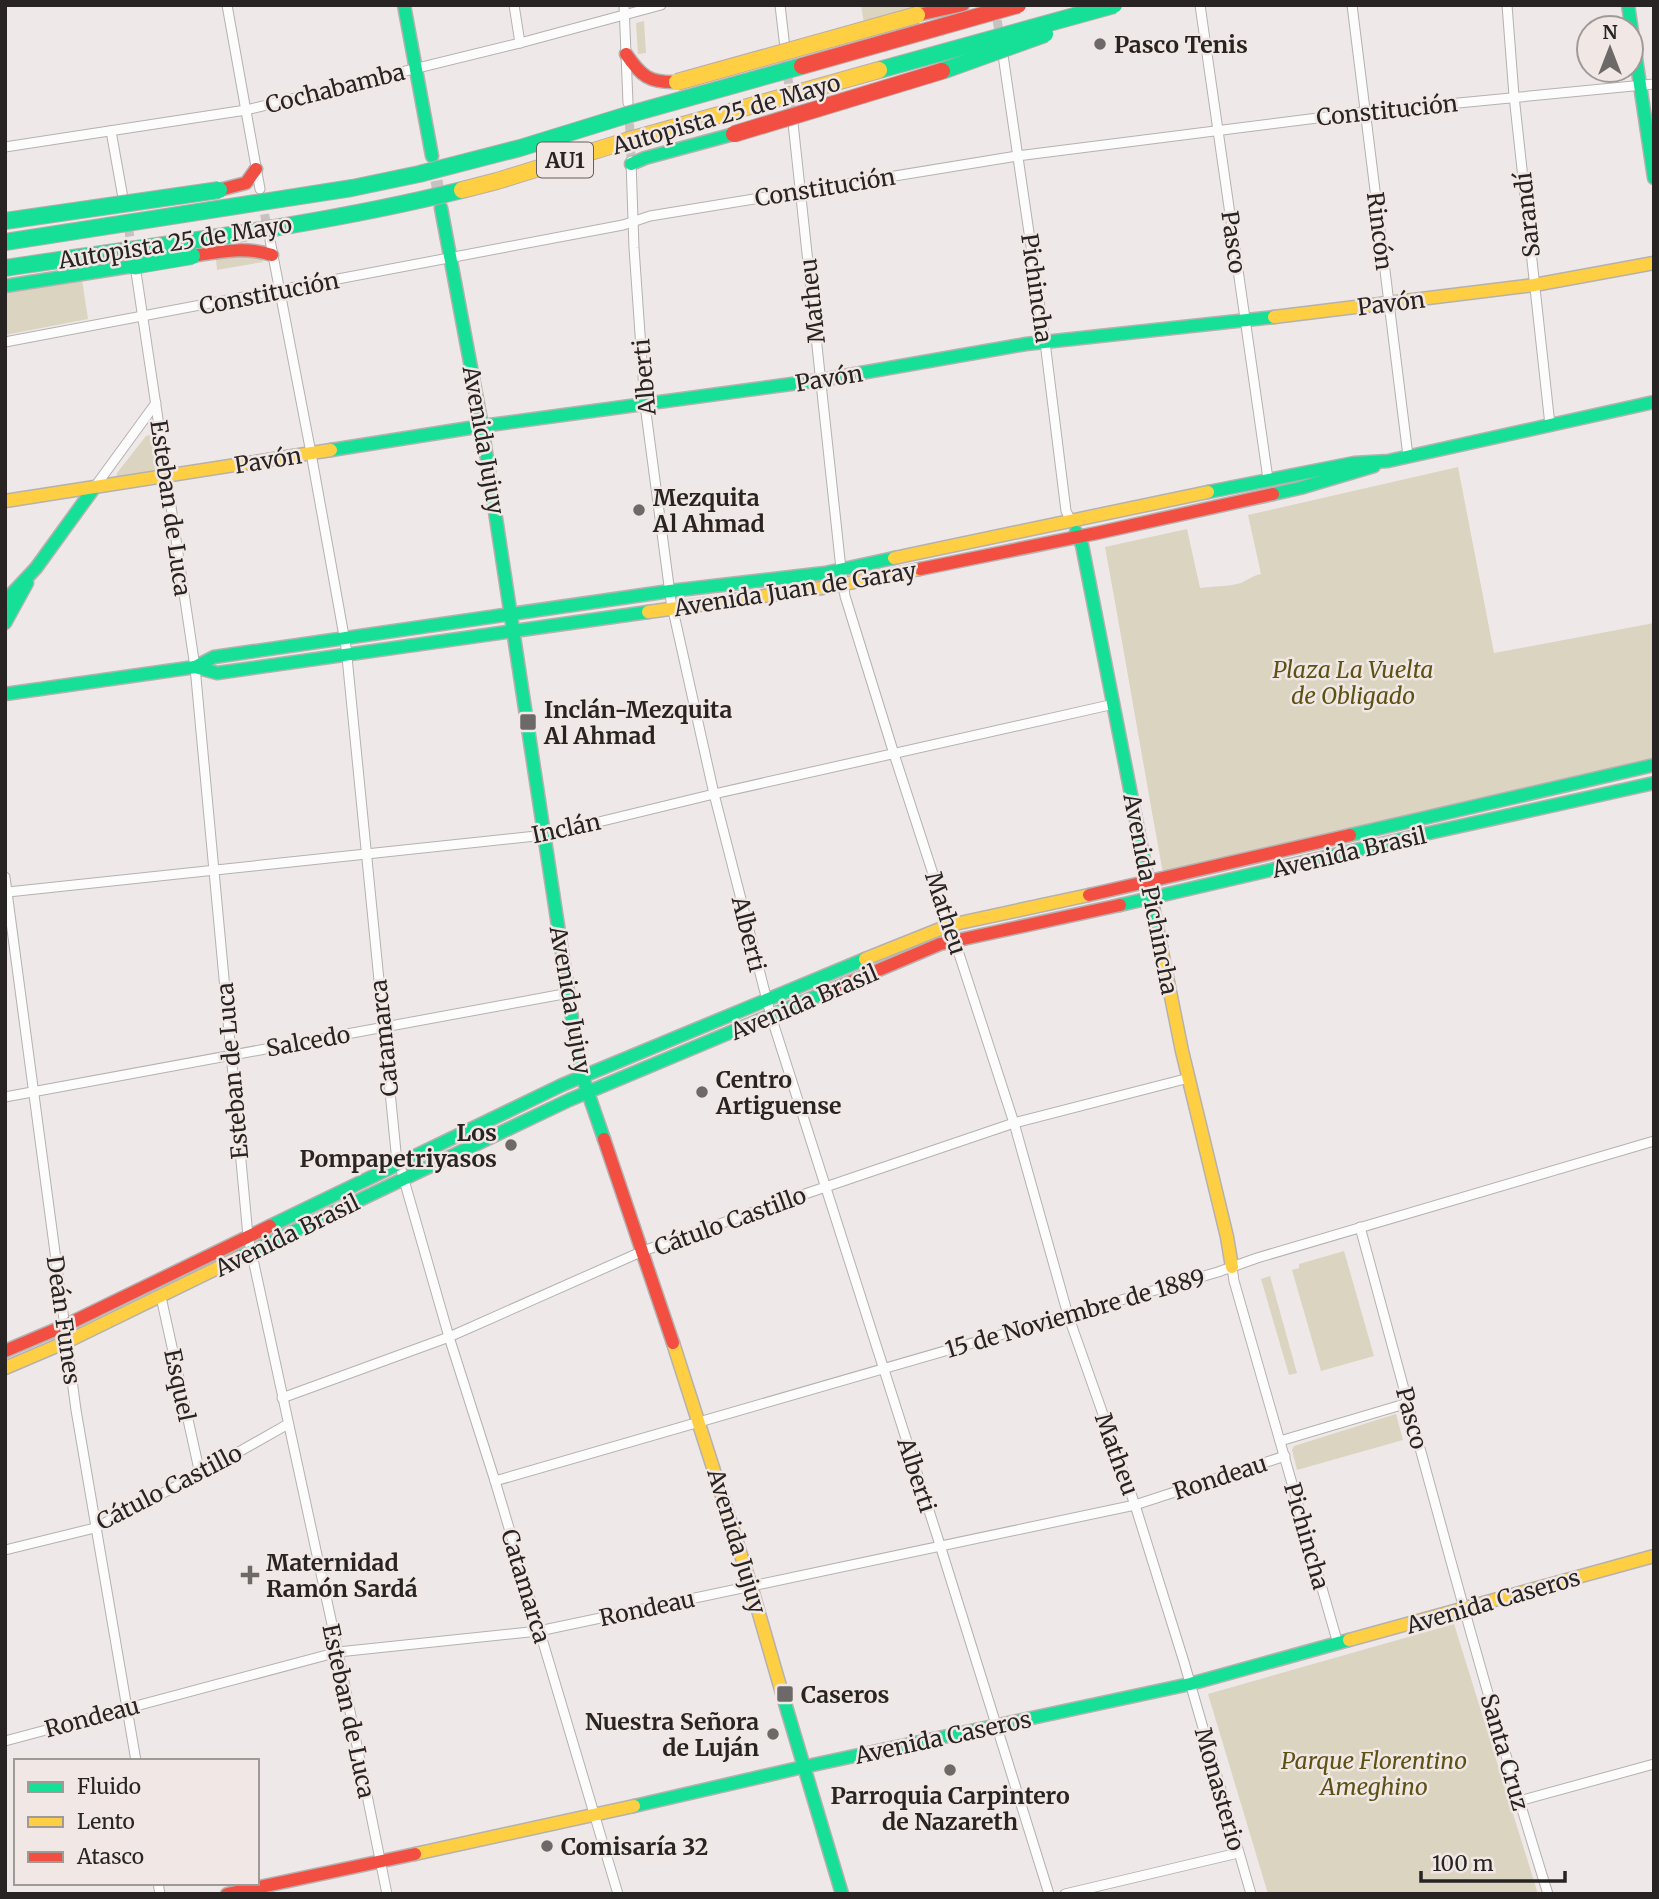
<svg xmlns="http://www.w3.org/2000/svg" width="1659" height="1899" font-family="Merriweather,serif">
  <rect width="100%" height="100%" fill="#eee9e8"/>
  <g fill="#dad4c0">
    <path d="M861 5H934L864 23Z"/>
    <path d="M644 21 646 53 638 54 636 23Z"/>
    <path d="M248 253 262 257 263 262 217 270 216 259Z"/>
    <path d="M82 280 88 319 5 335V290Z"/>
    <path d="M149 435 152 437 160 468 157 471 116 477 117 473 146 436Z"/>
    <path d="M1458 467 1494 653 1654 623V758L1163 873C1143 764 1125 656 1105 547L1187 529 1200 588C1214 586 1227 587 1241 583 1248 580 1252 576 1261 574L1248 515Z"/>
    <path d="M1344 1251 1374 1356 1321 1371 1292 1270 1299 1268V1264Z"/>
    <path d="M1270 1276 1297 1373 1289 1375 1261 1279Z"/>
    <path d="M1396 1414 1403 1440 1297 1470 1292 1450 1294 1446Z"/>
    <path d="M1454 1624 1538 1894H1268L1208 1694Z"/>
  </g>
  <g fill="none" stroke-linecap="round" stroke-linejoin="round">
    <g stroke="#c6c2c1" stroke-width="9" stroke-dasharray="9 4.5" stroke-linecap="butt">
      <path d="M995 7 1000 38"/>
      <path d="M785 48 792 118"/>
      <path d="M629 110 631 158"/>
      <path d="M124 201 132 250"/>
      <path d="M262 201 268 232"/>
    </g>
    <path stroke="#c6c2c1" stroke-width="12" stroke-dasharray="12 6" stroke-linecap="butt" d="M433 163 441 204"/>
    <g stroke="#b5b1b0" stroke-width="11">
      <g id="street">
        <path d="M227 5 260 189"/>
        <path d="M514 5 520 43"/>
        <path d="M624 5 628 103"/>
        <path d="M780 5 785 48"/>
        <path d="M1200 5 1268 479"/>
        <path d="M1352 5 1408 456"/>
        <path d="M1507 5 1514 96 1550 425"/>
        <path d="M1003 55 1045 342 1066 511 1071 521"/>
        <path d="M793 123 841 569 845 596 894 754 1014 1123 1068 1315 1135 1505 1184 1662 1251 1894"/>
        <path d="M111 131 123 198"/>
        <path d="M5 147 246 110 520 43 661 5"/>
        <path d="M631 161 634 248 645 405 671 601 714 794 771 1016 940 1545 1049 1894"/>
        <path d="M270 240 311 453 346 647 396 1152 449 1337 495 1481 618 1894"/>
        <path d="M136 272 195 667 248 1236 338 1652 387 1894"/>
        <path d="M5 342 623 225 650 216 1017 156 1365 112 1654 84"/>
        <path d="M94 488 156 403"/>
        <path d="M5 877 76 1410 136 1761"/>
        <path d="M8 892 545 835 714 794 1114 704"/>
        <path d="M5 1097 569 993"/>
        <path d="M1360 1227C1421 1450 1479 1674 1548 1894"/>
        <path d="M1232 1267 1234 1281 1338 1644"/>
        <path d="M161 1297 200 1474"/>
        <path d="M282 1398 449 1337 643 1251 799 1196 1014 1123 1189 1078"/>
        <path d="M1280 1441 1408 1403"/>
        <path d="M495 1481 1218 1272 1257 1258 1654 1141"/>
        <path d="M5 1550 95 1528 200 1474 288 1424"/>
        <path d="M5 1741 338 1652 539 1631 1135 1505 1285 1456"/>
        <path d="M1519 1801 1654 1764"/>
        <path d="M158 1883 160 1894"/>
        <path d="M1065 1894 1238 1853"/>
      </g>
    </g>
    <g stroke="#b5b1b0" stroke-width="15">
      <g id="fast">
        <path d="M404 5 432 156"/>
        <path d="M1628 5 1654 178"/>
        <path d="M631 164 645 158 734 134"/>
        <path d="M441 208 482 426 574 1031 585 1084 604 1139"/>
        <path d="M5 286 133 266"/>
        <path d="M331 450 482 426 821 380 1026 344 1274 317"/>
        <path d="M1208 492 1354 463 1388 461 1654 402"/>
        <path d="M1273 494 1300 488 1374 466"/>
        <path d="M1076 532 1082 545 1161 947"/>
        <path d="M5 601 36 568 94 488"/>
        <path d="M5 623 27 583"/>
        <path d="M195 667 217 673 648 612"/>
        <path d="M5 694 195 667 214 657 670 591 825 573 894 558"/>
        <path d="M1350 835 1654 765"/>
        <path d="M1120 905 1429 833 1654 783"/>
        <path d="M270 1226 562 1085 865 959"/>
        <path d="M240 1257 569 1100 824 993"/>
        <path d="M782 1693 842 1894"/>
        <path d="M634 1806 803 1767 1190 1684 1349 1640"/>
      </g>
    </g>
    <g stroke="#b5b1b0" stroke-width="15">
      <g id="slow">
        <path d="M1274 317 1534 285 1654 263"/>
        <path d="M5 501 331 450"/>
        <path d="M894 558 1208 492"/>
        <path d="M648 612 829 587 920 569"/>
        <path d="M1161 947 1182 1051 1227 1237 1232 1267"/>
        <path d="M865 959 950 925 1089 895"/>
        <path d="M673 1343 751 1586 782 1693"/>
        <path d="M5 1368 66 1342 240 1257"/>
        <path d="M1349 1640 1654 1556"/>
        <path d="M415 1854 634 1806"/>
      </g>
    </g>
    <g stroke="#b5b1b0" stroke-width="15">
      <g id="jam">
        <path d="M917 15 963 5"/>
        <path d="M626 54C641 76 649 83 677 82"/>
        <path d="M219 190 246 183 256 169"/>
        <path d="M192 256C219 252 245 246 272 255"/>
        <path d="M920 569 1097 533 1273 494"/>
        <path d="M1089 895 1350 835"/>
        <path d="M824 993 940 944 1120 905"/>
        <path d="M604 1139 673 1343"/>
        <path d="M5 1351 64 1326 270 1226"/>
        <path d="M227 1894 415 1854"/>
      </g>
    </g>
    <use href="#street" stroke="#fcfcfc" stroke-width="9"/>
    <use href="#fast" stroke="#16e098" stroke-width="12"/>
    <use href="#slow" stroke="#ffcf43" stroke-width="12"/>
    <use href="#jam" stroke="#f24e42" stroke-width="12"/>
    <g stroke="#b9acac" stroke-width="18" stroke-linecap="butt">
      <g id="fast-bridge">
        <path d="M879 70 1114 5"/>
        <path d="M942 71 1045 34"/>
        <path d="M5 221 219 190"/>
        <path d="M5 242 352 188 419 174 520 148 627 115 802 66"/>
        <path d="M133 266 192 256"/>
        <path d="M5 268C157 245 313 227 462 190"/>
      </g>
    </g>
    <g stroke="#b9acac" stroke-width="18" stroke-linecap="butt">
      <g id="slow-bridge">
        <path d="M677 82 917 15"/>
        <path d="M462 190 497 181 626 141 879 70"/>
      </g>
    </g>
    <g stroke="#b9acac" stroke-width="18" stroke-linecap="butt">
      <g id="jam-bridge">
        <path d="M802 66 1018 5"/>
        <path d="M734 134 942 71"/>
      </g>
    </g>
    <use href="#fast-bridge" stroke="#16e098" stroke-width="16"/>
    <use href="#slow-bridge" stroke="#ffcf43" stroke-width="16"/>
    <use href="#jam-bridge" stroke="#f24e42" stroke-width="16"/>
  </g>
  <g fill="#6d6968" stroke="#f1e8e5" stroke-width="2.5">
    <circle cx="1100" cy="44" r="7"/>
    <circle cx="639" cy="510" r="7"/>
    <rect x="519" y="713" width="18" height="18" rx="3.5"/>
    <circle cx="702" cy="1092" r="7"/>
    <circle cx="511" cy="1145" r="7"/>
    <path d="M246.5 1564.5h7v7h7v7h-7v7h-7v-7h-7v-7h7z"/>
    <rect x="776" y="1685" width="18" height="18" rx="3.5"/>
    <circle cx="773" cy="1734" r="7"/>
    <circle cx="950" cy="1770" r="7"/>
    <circle cx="547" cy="1846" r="7"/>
  </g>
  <g text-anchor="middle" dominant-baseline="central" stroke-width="5" stroke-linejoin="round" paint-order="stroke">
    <rect fill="#f1e8e5" stroke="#645f5d" stroke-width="2" x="537" y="142.5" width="56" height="35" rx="5"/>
    <g font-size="21" font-weight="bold" fill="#272423">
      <text x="565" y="160">AU1</text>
    </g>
    <g font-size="23" font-weight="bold" fill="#272423" stroke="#f1e8e5" text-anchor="start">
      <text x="1114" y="44">Pasco Tenis</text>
      <text x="653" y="497">Mezquita<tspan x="653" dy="26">Al Ahmad</tspan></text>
      <text x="544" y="709">Inclán-Mezquita<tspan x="544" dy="26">Al Ahmad</tspan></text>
      <text x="716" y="1079">Centro<tspan x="716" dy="26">Artiguense</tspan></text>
      <text x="497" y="1132" text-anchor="end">Los<tspan x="497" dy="26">Pompapetriyasos</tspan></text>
      <text x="266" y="1562">Maternidad<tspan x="266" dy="26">Ramón Sardá</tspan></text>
      <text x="801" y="1694">Caseros</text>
      <text x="759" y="1721" text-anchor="end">Nuestra Señora<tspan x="759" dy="26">de Luján</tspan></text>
      <text x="950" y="1795" text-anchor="middle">Parroquia Carpintero<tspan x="950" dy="26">de Nazareth</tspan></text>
      <text x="561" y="1846">Comisaría 32</text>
    </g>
    <g font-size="23" fill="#272423" stroke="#f1e8e5">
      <text transform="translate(335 88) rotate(-14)">Cochabamba</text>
      <text transform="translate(1387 110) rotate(-6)">Constitución</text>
      <text transform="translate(726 114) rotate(-16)">Autopista 25 de Mayo</text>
      <text transform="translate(825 187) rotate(-9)">Constitución</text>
      <text transform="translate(1527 215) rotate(-96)">Sarandí</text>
      <text transform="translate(1380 231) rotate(83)">Rincón</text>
      <text transform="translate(175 242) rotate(-9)">Autopista 25 de Mayo</text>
      <text transform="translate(1234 242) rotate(82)">Pasco</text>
      <text transform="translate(1037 288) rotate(82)">Pichincha</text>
      <text transform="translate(269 293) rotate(-11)">Constitución</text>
      <text transform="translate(812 301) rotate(-96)">Matheu</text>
      <text transform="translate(1391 303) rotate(-7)">Pavón</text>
      <text transform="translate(644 377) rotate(-95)">Alberti</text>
      <text transform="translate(829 378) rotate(-9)">Pavón</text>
      <text transform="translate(484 440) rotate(80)">Avenida Jujuy</text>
      <text transform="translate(268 460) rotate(-9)">Pavón</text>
      <text transform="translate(171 508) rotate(82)">Esteban de Luca</text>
      <text transform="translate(795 589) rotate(-9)">Avenida Juan de Garay</text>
      <text transform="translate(566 828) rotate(-12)">Inclán</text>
      <text transform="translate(1349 852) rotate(-13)">Avenida Brasil</text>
      <text transform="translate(1151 894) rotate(79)">Avenida Pichincha</text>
      <text transform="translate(946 913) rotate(72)">Matheu</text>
      <text transform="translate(749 934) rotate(76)">Alberti</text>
      <text transform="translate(571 1000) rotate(80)">Avenida Jujuy</text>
      <text transform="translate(804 1002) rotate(-23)">Avenida Brasil</text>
      <text transform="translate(384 1038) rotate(-96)">Catamarca</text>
      <text transform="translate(308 1041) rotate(-10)">Salcedo</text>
      <text transform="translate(232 1071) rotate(-95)">Esteban de Luca</text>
      <text transform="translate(730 1221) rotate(-20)">Cátulo Castillo</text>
      <text transform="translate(287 1235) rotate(-26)">Avenida Brasil</text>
      <text transform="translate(1075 1313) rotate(-16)">15 de Noviembre de 1889</text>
      <text transform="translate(64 1320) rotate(82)">Deán Funes</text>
      <text transform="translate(180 1385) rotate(78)">Esquel</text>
      <text transform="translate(1412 1418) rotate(75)">Pasco</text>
      <text transform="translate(1117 1454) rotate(70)">Matheu</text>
      <text transform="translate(917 1475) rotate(72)">Alberti</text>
      <text transform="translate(1220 1477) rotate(-18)">Rondeau</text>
      <text transform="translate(169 1487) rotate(-27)">Cátulo Castillo</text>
      <text transform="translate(1307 1536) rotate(74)">Pichincha</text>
      <text transform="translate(737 1541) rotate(73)">Avenida Jujuy</text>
      <text transform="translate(526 1586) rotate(73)">Catamarca</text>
      <text transform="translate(1493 1601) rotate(-16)">Avenida Caseros</text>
      <text transform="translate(647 1608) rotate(-12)">Rondeau</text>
      <text transform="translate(349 1711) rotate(78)">Esteban de Luca</text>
      <text transform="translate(92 1717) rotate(-15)">Rondeau</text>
      <text transform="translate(943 1737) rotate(-12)">Avenida Caseros</text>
      <text transform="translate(1505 1752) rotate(74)">Santa Cruz</text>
      <text transform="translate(1220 1789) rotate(74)">Monasterio</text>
    </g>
    <g font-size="23" font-style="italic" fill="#5d5114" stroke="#f1e8e5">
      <text x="1353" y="669">Plaza La Vuelta<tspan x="1353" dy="26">de Obligado</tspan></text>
      <text x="1374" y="1760">Parque Florentino<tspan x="1374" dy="26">Ameghino</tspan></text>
    </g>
  </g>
  <rect width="1659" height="1899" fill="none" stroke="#272423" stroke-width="14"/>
  <rect x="14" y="1759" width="245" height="126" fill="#f1e8e5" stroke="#a09a97" stroke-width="2"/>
  <rect x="28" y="1782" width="35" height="10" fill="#16e098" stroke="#a09a97" stroke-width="2"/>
  <text x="77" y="1794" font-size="21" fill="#272423">Fluido</text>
  <rect x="28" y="1817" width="35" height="10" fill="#ffcf43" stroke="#a09a97" stroke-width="2"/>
  <text x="77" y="1829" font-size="21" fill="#272423">Lento</text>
  <rect x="28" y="1852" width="35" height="10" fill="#f24e42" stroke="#a09a97" stroke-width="2"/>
  <text x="77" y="1864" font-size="21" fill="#272423">Atasco</text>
  <g transform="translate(1610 49)"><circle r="33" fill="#f1e8e5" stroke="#a09a97" stroke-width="2"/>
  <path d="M0-5L12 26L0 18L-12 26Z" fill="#6d6968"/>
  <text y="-10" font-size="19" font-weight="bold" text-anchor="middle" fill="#272423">N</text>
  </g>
  <path d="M1421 1871v10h144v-10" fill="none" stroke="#272423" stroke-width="3.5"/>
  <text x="1432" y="1871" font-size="21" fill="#272423" stroke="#f1e8e5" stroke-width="5" paint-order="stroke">100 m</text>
</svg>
